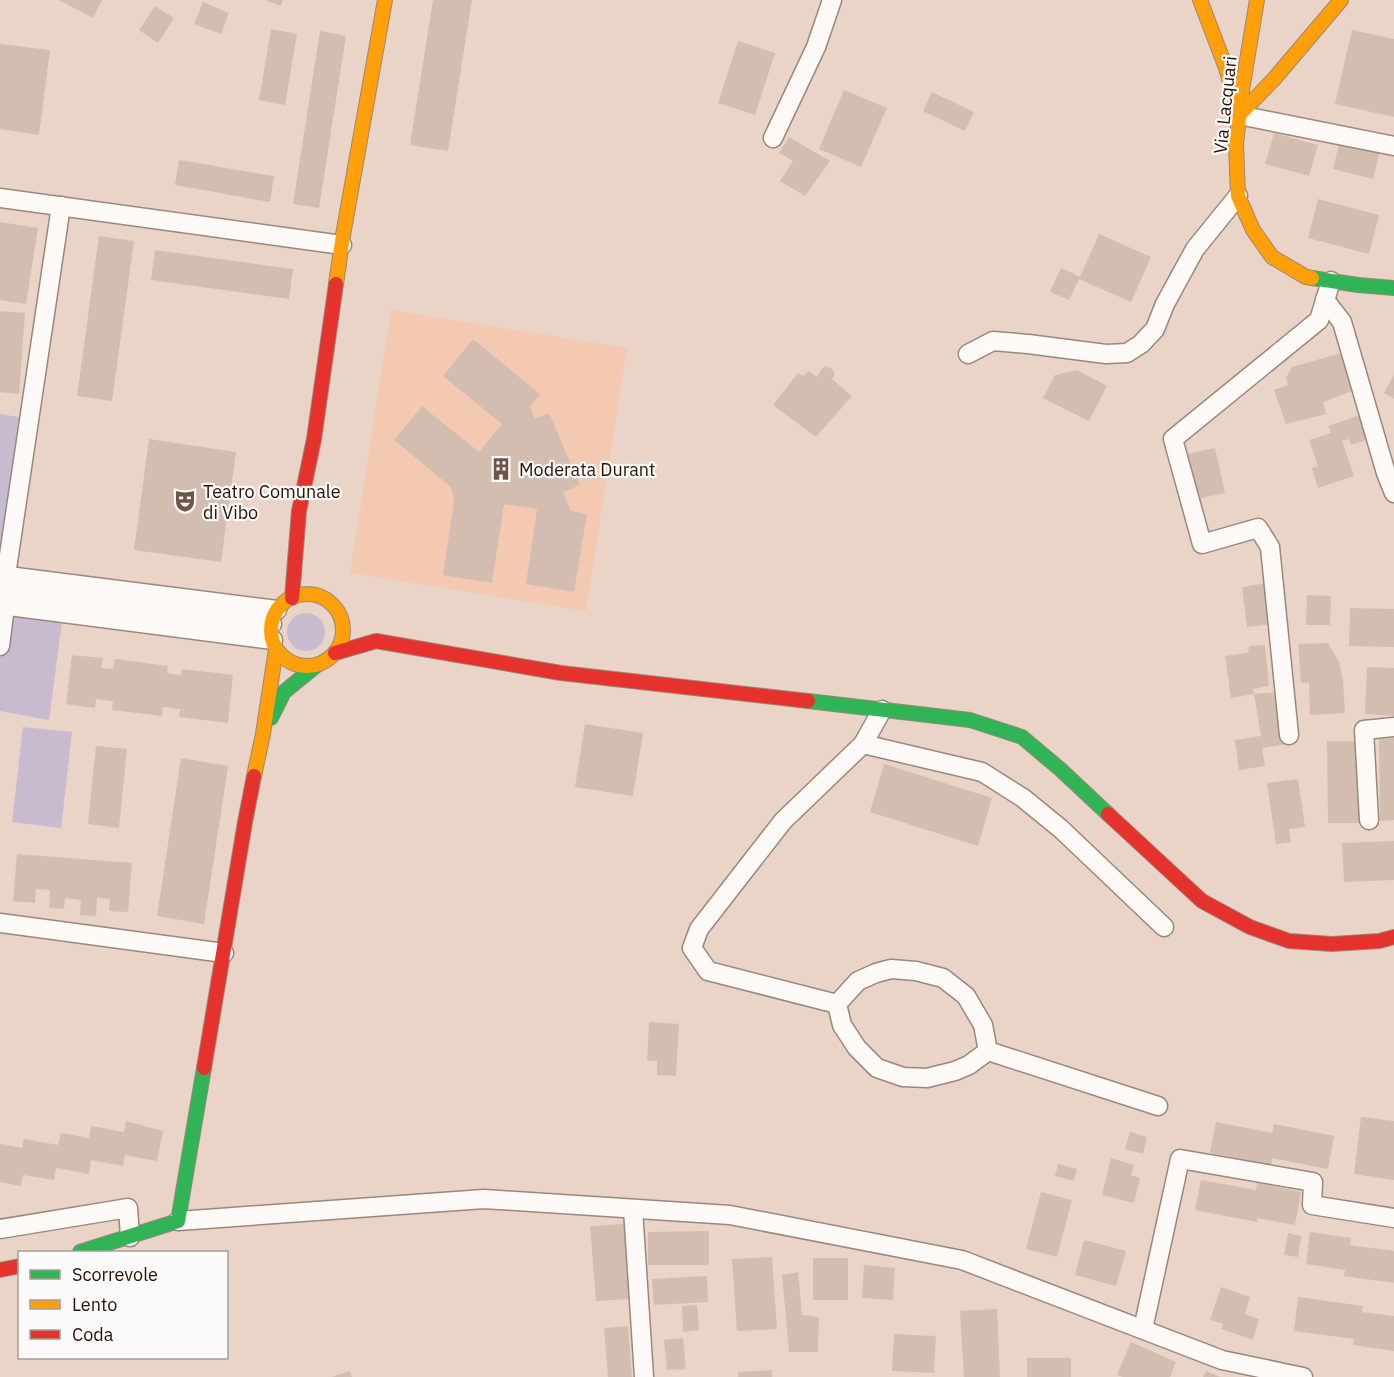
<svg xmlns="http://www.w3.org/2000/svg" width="1394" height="1377" font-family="'IBM Plex Sans',sans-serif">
  <rect width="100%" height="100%" fill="#ead4c7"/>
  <path fill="#f3cab1" d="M391 310 627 348 586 611 350 573Z"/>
  <g fill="#c8bacf">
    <path d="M0 414 30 419 0 575Z"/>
    <path d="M0 605 63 613 49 720 0 711Z"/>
    <circle cx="306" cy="632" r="19"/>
    <path d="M23 727 72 732 61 828 12 822Z"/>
  </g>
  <g fill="#d3bdb0">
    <path d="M59 0H102L93 18Z"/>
    <path d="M265 0H283L281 6Z"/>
    <path d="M433 0H472L448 151 410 145Z"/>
    <path d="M203 2 229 13 221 34 194 24Z"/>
    <path d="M155 6 174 18 158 43 139 30Z"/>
    <path d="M271 29 297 34 285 105 259 100Z"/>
    <path d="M1352 30 1394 39V117L1335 104Z"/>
    <path d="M320 31 346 36 319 208 293 204Z"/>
    <path d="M738 41 775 53 755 115 718 103Z"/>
    <path d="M0 44 50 50 39 135 0 129Z"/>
    <path d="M844 90 887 108 861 167 819 149Z"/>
    <path d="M932 92 974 112 965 131 923 111Z"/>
    <path d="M1274 133 1318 145 1309 176 1265 164Z"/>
    <path d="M789 137 830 161 805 196 780 181 793 161 779 153Z"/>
    <path d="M1340 140 1380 151 1373 179 1333 169Z"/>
    <path d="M179 160 274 176 270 202 175 185Z"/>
    <path d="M1318 199 1379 215 1369 254 1308 238Z"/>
    <path d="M0 222 38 228 26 304 0 300Z"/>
    <path d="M1099 234 1151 257 1131 302 1079 279 1069 300 1050 292 1061 268 1080 277Z"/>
    <path d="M99 236 134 241 112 401 77 396Z"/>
    <path d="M155 250 293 269 289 299 151 280Z"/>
    <path d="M0 311 25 313 19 394 0 392Z"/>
    <path d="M473 339 540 394 530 407 535 419 549 413 580 485 563 492 571 511 587 514 574 592 526 584 537 509 504 504 492 583 443 575 454 501 451 487 394 440 422 406 479 452 502 424 443 376Z"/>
    <path d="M1341 353 1355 390 1323 402 1326 414 1286 424 1274 390 1288 385 1286 378 1292 367Z"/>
    <path d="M826 366 832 369 835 374 832 379 852 396 816 437 773 405 798 373 803 376 809 371 817 377 821 370Z"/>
    <path d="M1077 370 1107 386 1089 421 1043 398 1055 375Z"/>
    <path d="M1394 375V399L1384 393Z"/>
    <path d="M1360 415 1369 439 1351 445 1349 439 1342 441 1354 476 1318 488 1312 468 1318 466 1309 440 1331 433 1328 426Z"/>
    <path d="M149 439 236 452 221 562 134 550Z"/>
    <path d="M1215 448 1225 493 1197 499 1187 454Z"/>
    <path d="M1268 583 1273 624 1247 627 1242 587Z"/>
    <path d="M1307 595 1331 596 1330 625H1306Z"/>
    <path d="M1350 608 1394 609V647L1349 646Z"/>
    <path d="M1328 643 1339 662 1343 681 1345 713 1310 715 1309 683H1301L1298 644Z"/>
    <path d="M1265 645 1269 686 1253 689 1254 694 1231 698 1225 656 1248 653 1249 646Z"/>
    <path d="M72 655 103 658 101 668 113 669 115 659 168 666 167 673 181 675 182 669 233 675 228 723 179 717 180 709 163 707 162 716 112 710 113 701 96 699 95 708 66 704Z"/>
    <path d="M1367 667 1394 668V716L1365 714Z"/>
    <path d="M1278 692 1286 744 1262 748 1265 766 1239 770 1235 740 1261 736 1254 694Z"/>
    <path d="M585 724 643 733 633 796 575 787Z"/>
    <path d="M1394 738V820L1380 821 1379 739Z"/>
    <path d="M1327 741H1359L1361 823H1328Z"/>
    <path d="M96 746 127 749 119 828 88 824Z"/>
    <path d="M181 758 228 766 204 924 157 916Z"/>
    <path d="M884 764 992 798 978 846 870 812Z"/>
    <path d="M1298 779 1305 827 1289 829 1291 842 1276 844 1267 783Z"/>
    <path d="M1394 841V880L1344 882 1342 843Z"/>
    <path d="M17 854 132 863 128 912 109 911 110 899 97 898 96 916 80 915 81 900 65 898 64 909 49 908 50 890 36 889 35 903 13 901Z"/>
    <path d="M649 1022 679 1024 676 1076 657 1075V1061H647Z"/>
    <path d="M1361 1117 1394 1121V1180L1354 1174Z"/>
    <path d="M126 1121 163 1131 157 1161 125 1155 123 1166 91 1160 89 1174 56 1168 54 1180 23 1175 21 1186 0 1182V1144L22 1148 24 1139 58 1145 61 1133 89 1138 91 1126 124 1132Z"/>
    <path d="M1216 1122 1272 1133 1274 1124 1334 1136 1328 1169 1272 1158 1271 1165 1210 1153Z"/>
    <path d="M1130 1132 1147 1137 1143 1154 1125 1149Z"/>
    <path d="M1111 1158 1134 1165 1131 1175 1140 1178 1134 1203 1102 1195Z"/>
    <path d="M1058 1164 1077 1169 1074 1181 1055 1176Z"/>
    <path d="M1201 1180 1256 1190 1257 1183 1301 1192 1295 1225 1257 1218V1222L1195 1210Z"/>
    <path d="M1041 1192 1072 1200 1057 1257 1026 1249Z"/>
    <path d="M624 1224 630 1299 596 1301 590 1226Z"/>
    <path d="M709 1231V1265H648V1232Z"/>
    <path d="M1310 1232 1351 1238 1350 1245 1394 1251V1283L1344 1276 1345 1270 1306 1264Z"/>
    <path d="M1288 1233 1301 1236 1298 1257 1284 1255Z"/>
    <path d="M1084 1240 1126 1251 1116 1286 1075 1275Z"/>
    <path d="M772 1257 777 1329 737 1331 732 1259Z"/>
    <rect x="813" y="1258" width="35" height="42"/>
    <path d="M864 1265 895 1268 893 1300 862 1298Z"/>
    <path d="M798 1272 802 1315 819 1317 818 1352H789L782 1275Z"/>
    <path d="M707 1276 708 1302 654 1305 652 1279Z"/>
    <path d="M1221 1287 1250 1297 1245 1314 1259 1319 1253 1340 1221 1329 1223 1324 1210 1320Z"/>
    <path d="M1298 1297 1363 1306 1362 1312 1394 1316V1351L1353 1345 1354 1339 1294 1331Z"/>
    <path d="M697 1305 699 1330 683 1332 682 1306Z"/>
    <path d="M997 1309 1000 1377H964L960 1311Z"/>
    <path d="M628 1326 632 1377H608L604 1328Z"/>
    <path d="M894 1334 936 1336 934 1373 892 1371Z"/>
    <path d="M683 1338 686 1369 667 1370 664 1340Z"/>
    <path d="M1131 1342 1176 1362 1170 1377H1123L1117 1375Z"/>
    <rect x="1027" y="1358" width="44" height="19"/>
    <path d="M772 1370V1377H738V1372Z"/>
    <path d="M350 1371 352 1377H332Z"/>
    <path d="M1206 1371 1220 1377H1203Z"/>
  </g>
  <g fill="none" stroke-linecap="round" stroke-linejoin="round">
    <g stroke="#9b877b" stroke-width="21">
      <g id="street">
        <path d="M1239 115 1394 146"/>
        <path d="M773 138 816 47 832 0"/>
        <path d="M0 198 342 245"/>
        <path d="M1325 300 1342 322 1386 473 1394 493"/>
        <path d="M968 354 993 341 1028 344 1106 354 1127 353 1141 344 1155 329 1165 304 1195 249 1238 196"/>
        <path d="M0 575 277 610"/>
        <path d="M6 575 61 206"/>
        <path d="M0 588 272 624"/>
        <path d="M0 605 273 640"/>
        <path d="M0 646 5 606"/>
        <path d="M1289 735 1270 547 1258 528 1202 544 1173 439 1319 320 1331 281"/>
        <path d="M863 744 882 710"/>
        <path d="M1369 820 1364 730 1394 727"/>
        <path d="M0 923 224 953"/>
        <path d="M837 1004 708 971 692 948 699 929 783 821 863 744 982 772 1023 798 1061 829 1164 927"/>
        <path d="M988 1051 969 1065 955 1071 927 1078 903 1077 877 1068 857 1048 842 1025 837 1004 858 981 876 973 891 969 916 971 943 978 966 996 983 1025 988 1051 1158 1106"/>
        <path d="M633 1209 644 1377"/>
        <path d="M178 1221 484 1199 730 1215 962 1260 1222 1360 1303 1377"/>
        <path d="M0 1229 128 1208 130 1237"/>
        <path d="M1143 1329 1180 1159 1313 1182 1312 1205 1394 1218"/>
      </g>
    </g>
    <g stroke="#9b877b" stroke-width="16">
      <g id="fast">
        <path d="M1312 278 1358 285 1394 288"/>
        <path d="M808 701 970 720 1022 737 1060 769 1108 814"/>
        <path d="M271 718 284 692 317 665"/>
        <path d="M80 1252 178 1221 204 1068"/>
      </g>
    </g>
    <g stroke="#9b877b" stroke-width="16">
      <g id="slow">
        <path d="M1200 0 1226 68 1236 103"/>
        <path d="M1257 0 1242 90 1236 144 1238 196 1253 230 1272 257 1306 277 1312 278"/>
        <path d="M1239 115 1274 79 1341 0"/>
        <path d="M336 284 343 235 385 0"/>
        <circle cx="307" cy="630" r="36"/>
        <path d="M254 776 263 734 276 649"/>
      </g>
    </g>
    <g stroke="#9b877b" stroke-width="16">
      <g id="jam">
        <path d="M292 598 299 511 314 439 336 284"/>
        <path d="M335 653 376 641 561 673 808 701"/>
        <path d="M1108 814 1202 901 1250 927 1289 941 1332 944 1379 941 1394 937"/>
        <path d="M204 1068 245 822 254 776"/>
        <path d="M0 1270 20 1266"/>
      </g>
    </g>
    <use href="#street" stroke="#fcf9f7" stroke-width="18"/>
    <use href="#fast" stroke="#30b455" stroke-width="14"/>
    <use href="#slow" stroke="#ff9f0a" stroke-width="14"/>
    <use href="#jam" stroke="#e5322d" stroke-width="14"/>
  </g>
  <defs>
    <g id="building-bare" transform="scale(1.8)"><path d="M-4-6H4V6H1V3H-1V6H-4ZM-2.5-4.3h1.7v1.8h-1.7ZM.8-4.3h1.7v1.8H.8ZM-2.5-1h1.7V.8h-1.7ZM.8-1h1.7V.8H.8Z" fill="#6d5648" stroke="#fafafa" stroke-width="2.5" paint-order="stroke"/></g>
    <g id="theatre-bare" transform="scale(1.8)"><path d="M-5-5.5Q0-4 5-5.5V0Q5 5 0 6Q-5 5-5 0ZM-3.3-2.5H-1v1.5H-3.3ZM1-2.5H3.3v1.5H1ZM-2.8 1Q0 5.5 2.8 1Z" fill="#6d5648" stroke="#fafafa" stroke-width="2.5" paint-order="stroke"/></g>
  </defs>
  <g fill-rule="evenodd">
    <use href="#building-bare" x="501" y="469"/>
    <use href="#theatre-bare" x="185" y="501"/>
  </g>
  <g text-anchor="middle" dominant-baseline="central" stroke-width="4.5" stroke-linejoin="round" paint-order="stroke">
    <g font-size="18" fill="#291204" stroke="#fafafa">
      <text transform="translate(1225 105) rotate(-84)">Via Lacquari</text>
    </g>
    <g font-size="18" fill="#291204" stroke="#fafafa" text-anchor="start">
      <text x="519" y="469">Moderata Durant</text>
      <text x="203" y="491">Teatro Comunale<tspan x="203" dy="21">di Vibo</tspan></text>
    </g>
  </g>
  <rect x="18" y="1251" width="210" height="108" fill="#fafafa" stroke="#a69d98" stroke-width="1.5"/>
  <rect x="30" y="1270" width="30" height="9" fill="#30b455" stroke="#a69d98" stroke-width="1.5"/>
  <text x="72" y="1281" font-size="18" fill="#291204">Scorrevole</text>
  <rect x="30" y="1300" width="30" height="9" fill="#ff9f0a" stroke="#a69d98" stroke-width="1.5"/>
  <text x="72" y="1311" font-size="18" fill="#291204">Lento</text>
  <rect x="30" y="1330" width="30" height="9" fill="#e5322d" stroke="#a69d98" stroke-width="1.5"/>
  <text x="72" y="1341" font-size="18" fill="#291204">Coda</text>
</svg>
